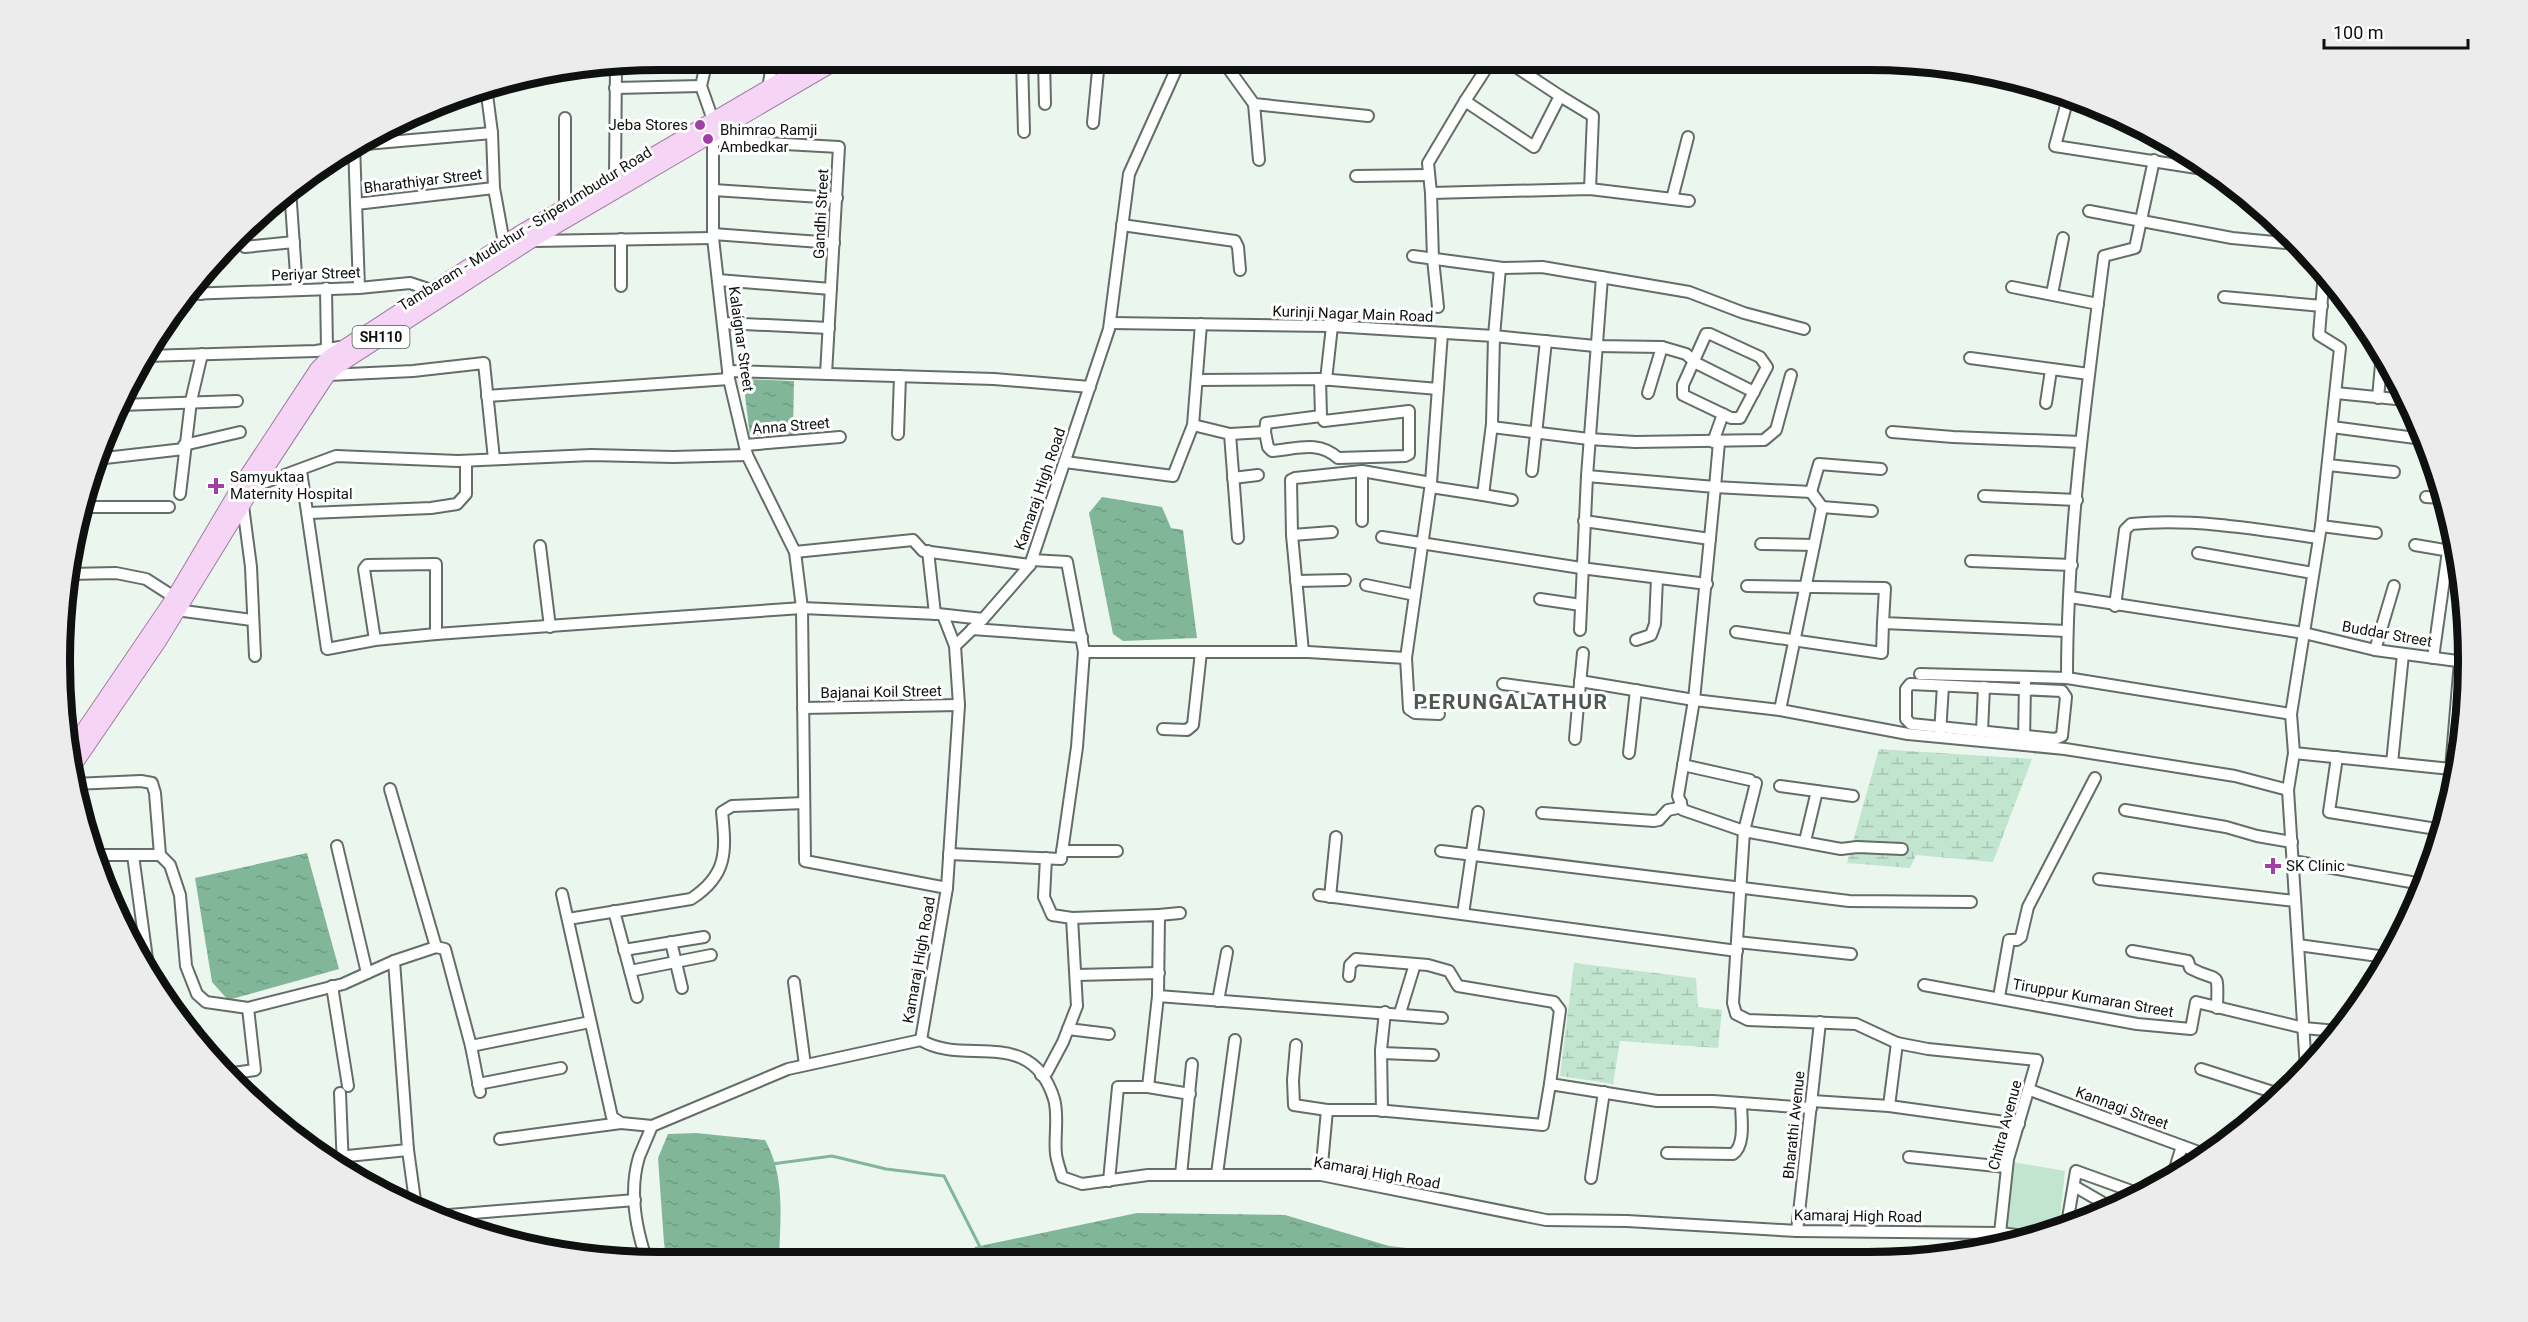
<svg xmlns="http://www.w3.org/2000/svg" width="2528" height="1322" font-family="Roboto,sans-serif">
  <defs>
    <pattern id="wetland-marsh" width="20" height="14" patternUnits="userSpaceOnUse" patternTransform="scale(1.5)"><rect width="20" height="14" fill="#c2e5d0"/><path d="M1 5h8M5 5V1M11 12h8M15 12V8" fill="none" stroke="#a6c3b1"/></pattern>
    <pattern id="water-ripples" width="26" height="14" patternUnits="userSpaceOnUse" patternTransform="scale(1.5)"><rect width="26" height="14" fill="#82b699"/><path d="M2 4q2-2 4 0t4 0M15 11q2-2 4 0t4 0" fill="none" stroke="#6f9b83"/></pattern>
  </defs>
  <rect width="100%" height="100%" fill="#ebf6ef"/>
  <path fill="#c2e5d0" d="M2013 1162 2065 1171 2059 1226 2032 1234 2006 1231Z"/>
  <g fill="url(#wetland-marsh)">
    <path d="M1879 749 2032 759 1993 862 1916 855 1910 868 1847 863Z"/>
    <path d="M1574 963 1696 978 1698 1007 1722 1010 1718 1048 1620 1041 1613 1084 1560 1076Z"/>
  </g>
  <g fill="url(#water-ripples)">
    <path d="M743 379 794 381 793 434 750 436Z"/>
    <path d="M1102 497 1162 507 1171 528 1183 530 1197 638 1123 641 1113 634 1089 513Z"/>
    <path d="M307 853 339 969 228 1000 212 982 195 878Z"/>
    <path d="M696 1133 765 1140C786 1177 780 1219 779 1260L667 1261 664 1243 658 1158 668 1134Z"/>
    <path d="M1137 1213 1285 1215 1389 1246 1493 1258 966 1260 975 1247Z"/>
  </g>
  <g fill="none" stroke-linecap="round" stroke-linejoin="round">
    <path stroke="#82b699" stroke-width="3" d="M772 1164 832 1156 886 1169 944 1176 980 1247"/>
    <g stroke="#646d68" stroke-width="14">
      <g id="minor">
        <path d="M707 60 701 86 713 120"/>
        <path d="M1022 60 1024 132"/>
        <path d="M1044 60 1045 104"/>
        <path d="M1180 61 1129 174 1109 329 1030 565 983 619 955 646 959 705 947 888 921 1040C964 1067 1031 1025 1054 1099 1059 1116 1054 1137 1056 1154 1057 1162 1060 1169 1062 1177L1082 1184 1148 1175H1321L1546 1220 1627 1221 1797 1231 2000 1233 2024 1236"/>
        <path d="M1223 61 1254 104 1368 116"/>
        <path d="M1339 61 1377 65 1410 61"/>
        <path d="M1507 61 1560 96 1534 147 1465 101 1428 163 1431 193 1590 189 1689 201"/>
        <path d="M486 87 492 133 494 188 504 243"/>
        <path d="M615 88 701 86"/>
        <path d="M768 88 773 60"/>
        <path d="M1560 96 1593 116 1590 189"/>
        <path d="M2068 98 2055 146 2210 170"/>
        <path d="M1465 101 1491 61"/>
        <path d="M1254 104 1259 160"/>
        <path d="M1093 123 1099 60"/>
        <path d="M713 134V238L729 379 747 455 795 552 802 608 805 861 947 888"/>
        <path d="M712 140 839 147 826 374"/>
        <path d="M354 145 359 288"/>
        <path d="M354 145 492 133"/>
        <path d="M1356 176 1429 175"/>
        <path d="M615 177 616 64"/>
        <path d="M290 189 297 289"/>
        <path d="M713 190 837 198"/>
        <path d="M1431 193 1433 259 1438 307"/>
        <path d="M1672 199 1688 137"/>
        <path d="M356 204 494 188"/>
        <path d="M565 208V118"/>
        <path d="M2089 211 2232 238 2297 244"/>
        <path d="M1122 225 1235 241 1238 247 1240 270"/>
        <path d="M713 234 834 243"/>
        <path d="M621 239V286"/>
        <path d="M533 241 713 238"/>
        <path d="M245 247 294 242"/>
        <path d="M1413 256 1503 268 1542 267 1689 292 1744 313 1804 329"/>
        <path d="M200 277 201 294"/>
        <path d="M718 280 831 289"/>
        <path d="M2012 287 2098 304"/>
        <path d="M326 288 327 350"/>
        <path d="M187 294 359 288 410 283 431 290"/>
        <path d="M2052 294 2063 238"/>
        <path d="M2224 297 2322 306"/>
        <path d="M723 323 829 328"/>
        <path d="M1110 323 1332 326 1494 336 1595 346 1662 347 1686 354 1696 363 1754 392"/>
        <path d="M1706 334H1710L1760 357 1767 367 1740 418H1731L1683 395V385Z"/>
        <path d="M146 356 316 351 340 347"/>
        <path d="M1970 358 2089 374"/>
        <path d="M728 371 994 379 1090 387"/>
        <path d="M328 375 413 371 484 363 494 459"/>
        <path d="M1198 380 1320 379 1438 389"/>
        <path d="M1326 380 1332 326"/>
        <path d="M1648 393 1662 347"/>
        <path d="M2336 393 2406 400"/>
        <path d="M487 396 729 379"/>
        <path d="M2378 398 2382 353"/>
        <path d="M2046 403 2051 370"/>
        <path d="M120 405 237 401"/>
        <path d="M1193 425 1230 434 1238 538"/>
        <path d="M1492 427 1589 439 1635 442 1764 440 1776 430 1791 375"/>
        <path d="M2332 427 2423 439"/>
        <path d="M1265 432 1266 423 1321 416"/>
        <path d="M1892 432 1953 437 2081 442"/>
        <path d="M898 434 900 376"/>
        <path d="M1230 434 1265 432 1268 447 1272 451C1297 449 1318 440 1338 458L1405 456 1409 454V411L1324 421 1321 416 1320 379"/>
        <path d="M1713 442 1723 414"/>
        <path d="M1719 442 1715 487 1811 492"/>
        <path d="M184 445 240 432"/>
        <path d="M745 445 840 437"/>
        <path d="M96 459 184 449"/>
        <path d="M1065 462 1173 476 1193 425 1201 324"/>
        <path d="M2328 465 2394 472"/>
        <path d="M301 471 327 649 375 640 436 634 802 608 938 614 983 619"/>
        <path d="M1532 471 1546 341"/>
        <path d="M1587 476 1715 487 1694 700 1678 796 1683 810 1744 831 1756 783"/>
        <path d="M1233 478 1258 475"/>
        <path d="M255 486 336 456 458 461 591 455 673 457 747 455"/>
        <path d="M1431 487 1483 495 1492 424 1494 336 1500 268"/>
        <path d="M1811 492 1819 464 1881 469"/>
        <path d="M180 494 191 401 202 354"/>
        <path d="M1483 495 1512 500"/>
        <path d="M1984 496 2077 500"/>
        <path d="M2426 497 2443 498"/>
        <path d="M243 506 251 567 255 656"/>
        <path d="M80 507H169"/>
        <path d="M1822 507 1872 511"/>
        <path d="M309 513 431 508 457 504 466 494V461"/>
        <path d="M1362 521V471"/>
        <path d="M1584 521 1710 539"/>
        <path d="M2321 526 2376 533"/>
        <path d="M1292 535 1332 532"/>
        <path d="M1382 537 1581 568 1707 584"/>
        <path d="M1761 544 1814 545"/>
        <path d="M2415 545 2456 552"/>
        <path d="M540 546 550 627"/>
        <path d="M928 551 935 614"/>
        <path d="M795 552 913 540 923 551 1030 565"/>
        <path d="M2198 553 2313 573"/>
        <path d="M1971 561 2072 565"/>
        <path d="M69 574 116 573 146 579 174 597"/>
        <path d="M73 574V548"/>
        <path d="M1296 581 1345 580"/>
        <path d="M1366 585 1415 595"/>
        <path d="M1747 586 1885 588 1883 623 2067 631"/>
        <path d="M2070 597 2304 633 2375 650 2465 662"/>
        <path d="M1540 599 1581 605"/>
        <path d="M2115 606 2125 530 2131 524C2192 518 2257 529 2318 538"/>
        <path d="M176 610 252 620"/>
        <path d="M943 615 955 646"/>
        <path d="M972 629 1082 637"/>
        <path d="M1580 630 1587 476 1602 277"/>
        <path d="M1736 632 1882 653 1883 623"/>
        <path d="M375 640 364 569 367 565 436 564V634"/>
        <path d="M1636 640 1651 635 1655 624 1657 578"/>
        <path d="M2375 650 2394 586"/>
        <path d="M1084 652H1308L1406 658"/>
        <path d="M1303 652 1292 535 1291 480 1295 478 1362 471 1431 483"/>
        <path d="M2433 658 2448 551"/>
        <path d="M1920 674 2067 678 2291 714"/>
        <path d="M2067 678C2067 537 2086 396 2104 256L2135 248 2154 160"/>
        <path d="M1580 681 1694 700 1780 710 1908 734 2065 749 2235 776 2288 790"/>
        <path d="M1503 684 1579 694 1583 653"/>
        <path d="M1910 684 2062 691 2066 697 2062 736 2055 739 1911 724 1906 719V689Z"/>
        <path d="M803 708 959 705"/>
        <path d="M1780 710 1822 507 1811 492"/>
        <path d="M1439 714 1415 713 1409 709 1406 658 1431 483 1442 333"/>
        <path d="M1163 729 1187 730 1193 725 1201 652"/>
        <path d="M1982 731 1984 687"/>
        <path d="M1940 733 1943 686"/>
        <path d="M1575 739 1579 694"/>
        <path d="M2024 742 2025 683"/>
        <path d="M1629 753 1636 690"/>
        <path d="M2294 753 2451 769 2460 661"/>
        <path d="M2337 757 2329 812 2443 830"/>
        <path d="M2392 763 2403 654"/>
        <path d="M1683 765 1750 780"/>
        <path d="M74 784 141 781 152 783 155 793 160 855"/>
        <path d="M1780 786 1853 796"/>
        <path d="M390 789 436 947 394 961"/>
        <path d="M2450 801 2451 769"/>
        <path d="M2125 810 2226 827 2257 836 2292 842"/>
        <path d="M1542 813 1654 821 1659 820 1668 810 1678 808 1681 802"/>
        <path d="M1805 841 1817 791"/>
        <path d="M337 846 367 973"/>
        <path d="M1902 849 1857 847 1841 849 1744 831 1733 1003 1736 1014 1748 1020 1856 1024 1897 1043 1928 1049 2037 1060 2008 1159 2000 1233"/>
        <path d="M1062 851H1117"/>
        <path d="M1441 851 1849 901 1971 902"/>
        <path d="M949 854 1061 859 1077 747 1084 652 1067 562 1032 560"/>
        <path d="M95 855H160L170 865 180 895 186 966 197 994 206 1002 248 1008 343 984 394 961 408 1150 416 1208"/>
        <path d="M133 855 149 974"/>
        <path d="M2293 861 2422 884"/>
        <path d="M2099 879 2295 901"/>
        <path d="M562 894 612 1117 621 1123 652 1126"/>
        <path d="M1319 895 1737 951"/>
        <path d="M1330 897 1336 837"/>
        <path d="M614 911 637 997"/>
        <path d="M1463 914 1478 812"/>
        <path d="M1159 915 1180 913"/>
        <path d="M1072 918 1159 915 1158 996 1148 1087"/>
        <path d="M568 919 691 899C728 875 726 851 722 812L732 806 804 803"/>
        <path d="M671 942 682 988"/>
        <path d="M1737 942 1851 954"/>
        <path d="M2298 945 2386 957"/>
        <path d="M436 947 445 949 471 1046 480 1092"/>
        <path d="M624 950 704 937"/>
        <path d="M2132 951 2188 961 2190 968C2220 984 2218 967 2217 1008"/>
        <path d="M630 971 711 955"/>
        <path d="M1076 975 1159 973"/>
        <path d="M1349 976 1350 965 1356 959 1428 965 1449 971 1458 986 1554 1002 1560 1010 1550 1084"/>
        <path d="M794 982 805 1065"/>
        <path d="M1924 985 2137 1024 2191 1029 2196 1002 2304 1028 2337 1031"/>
        <path d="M332 986 348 1086"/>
        <path d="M1158 996 1442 1018"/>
        <path d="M1999 997 2009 940H2017L2021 937 2028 907 2095 778"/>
        <path d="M1218 1001 1227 952"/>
        <path d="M1400 1013 1415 964"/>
        <path d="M1068 1029 1109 1034"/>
        <path d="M191 1031 195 1030"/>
        <path d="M1296 1045 1293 1080 1294 1105 1327 1110"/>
        <path d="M471 1046 590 1022"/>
        <path d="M1381 1053 1433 1055"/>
        <path d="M2201 1069 2279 1094"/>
        <path d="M2306 1069 2288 790 2294 753 2291 714 2321 526 2340 348 2319 335 2324 272"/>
        <path d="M226 1074 255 1070 248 1008"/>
        <path d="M1041 1075 1047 1072 1063 1042 1077 1006 1072 918 1052 915 1044 897 1046 858"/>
        <path d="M478 1084 561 1068"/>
        <path d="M2030 1090 2204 1154"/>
        <path d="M340 1093 343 1168"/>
        <path d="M1812 1101 1889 1106 2019 1124"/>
        <path d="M1889 1106 1897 1043"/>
        <path d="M1382 1111 1381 1050 1385 1012"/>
        <path d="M500 1139 621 1123"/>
        <path d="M1667 1153 1733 1154C1746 1145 1741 1117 1741 1103"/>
        <path d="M1909 1157 2006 1167"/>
        <path d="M327 1158 408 1150"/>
        <path d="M2174 1172 2182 1146"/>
        <path d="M1217 1174 1235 1040"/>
        <path d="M1181 1175 1192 1064"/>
        <path d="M1321 1175 1327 1110H1376L1543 1125 1550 1084 1657 1101H1713L1811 1108"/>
        <path d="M1591 1178 1604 1092"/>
        <path d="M1109 1181 1118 1087H1148L1190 1094"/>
        <path d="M2074 1186 2112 1208"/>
        <path d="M437 1216 635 1200"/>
        <path d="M2067 1224 2076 1171 2137 1193"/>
        <path d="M1797 1231 1820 1022"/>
        <path d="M647 1261C636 1229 629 1190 639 1157 643 1147 648 1136 652 1126L788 1069 921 1040"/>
      </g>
    </g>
    <g stroke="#a07da1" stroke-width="16">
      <g id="major">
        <path d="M68 753 174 597 238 489 317 369 329 357 518 234 815 60"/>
        <path d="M71 770 158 643 249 495 328 375 337 367 531 241 840 60"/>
      </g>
    </g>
    <use href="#minor" stroke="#fff" stroke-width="10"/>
    <use href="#major" stroke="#f5d4f6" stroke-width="14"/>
  </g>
  <g fill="#a13fa6" stroke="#fff" stroke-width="2">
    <circle cx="700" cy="125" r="6"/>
    <circle cx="708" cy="139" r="6"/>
    <path d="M213 477h6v6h6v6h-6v6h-6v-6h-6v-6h6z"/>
    <path d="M2270 857h6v6h6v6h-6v6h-6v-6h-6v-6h6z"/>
  </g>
  <g text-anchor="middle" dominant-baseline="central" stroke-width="6" stroke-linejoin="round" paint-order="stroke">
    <rect fill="#fff" stroke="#565857" stroke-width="1.5" x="352.5" y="326" width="57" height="22" rx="4.5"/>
    <g font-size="14" font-weight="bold" fill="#0e110f">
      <text x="381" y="337">SH110</text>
    </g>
    <g font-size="15" fill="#0e110f" stroke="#fff" text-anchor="start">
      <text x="688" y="125" text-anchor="end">Jeba Stores</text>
      <text x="720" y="130">Bhimrao Ramji<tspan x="720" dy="17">Ambedkar</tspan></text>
      <text x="230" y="477">Samyuktaa<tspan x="230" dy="17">Maternity Hospital</tspan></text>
      <text x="2286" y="866">SK Clinic</text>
    </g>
    <g font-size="15" fill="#0e110f" stroke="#fff">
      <text transform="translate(423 181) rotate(-7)">Bharathiyar Street</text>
      <text transform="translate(821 214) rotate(-87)">Gandhi Street</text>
      <text transform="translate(525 229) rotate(-32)">Tambaram - Mudichur - Sriperumbudur Road</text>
      <text transform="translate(316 274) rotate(-2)">Periyar Street</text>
      <text transform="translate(1353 314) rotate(2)">Kurinji Nagar Main Road</text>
      <text transform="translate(741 339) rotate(82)">Kalaignar Street</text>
      <text transform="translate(791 426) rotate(-5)">Anna Street</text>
      <text transform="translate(1040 489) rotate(-71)">Kamaraj High Road</text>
      <text transform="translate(2387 634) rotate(10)">Buddar Street</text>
      <text transform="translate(881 692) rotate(-1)">Bajanai Koil Street</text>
      <text transform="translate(919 960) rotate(-80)">Kamaraj High Road</text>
      <text transform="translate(2093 998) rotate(10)">Tiruppur Kumaran Street</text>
      <text transform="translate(2122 1108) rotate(20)">Kannagi Street</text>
      <text transform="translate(1794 1125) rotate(-84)">Bharathi Avenue</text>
      <text transform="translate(2005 1125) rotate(-75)">Chitra Avenue</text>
      <text transform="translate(1377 1173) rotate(10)">Kamaraj High Road</text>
      <text transform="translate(1858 1216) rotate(1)">Kamaraj High Road</text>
    </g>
    <g font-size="21" font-weight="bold" letter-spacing="1.5" fill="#4e5752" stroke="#fff">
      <text x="1511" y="702">PERUNGALATHUR</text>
    </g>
  </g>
  <path d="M0 0H2528V1322H0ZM660 70H1868A590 590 0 0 1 2458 660V662A590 590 0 0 1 1868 1252H660A590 590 0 0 1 70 662V660A590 590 0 0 1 660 70Z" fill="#ececec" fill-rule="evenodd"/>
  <path fill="none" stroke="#0e110f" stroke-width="8" d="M660 70H1868A590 590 0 0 1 2458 660V662A590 590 0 0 1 1868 1252H660A590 590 0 0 1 70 662V660A590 590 0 0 1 660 70Z"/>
  <path d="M2324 39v9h144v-9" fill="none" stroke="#0e110f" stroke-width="3"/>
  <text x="2333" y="39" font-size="18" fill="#0e110f" stroke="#ffffff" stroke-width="4.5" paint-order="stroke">100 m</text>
</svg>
